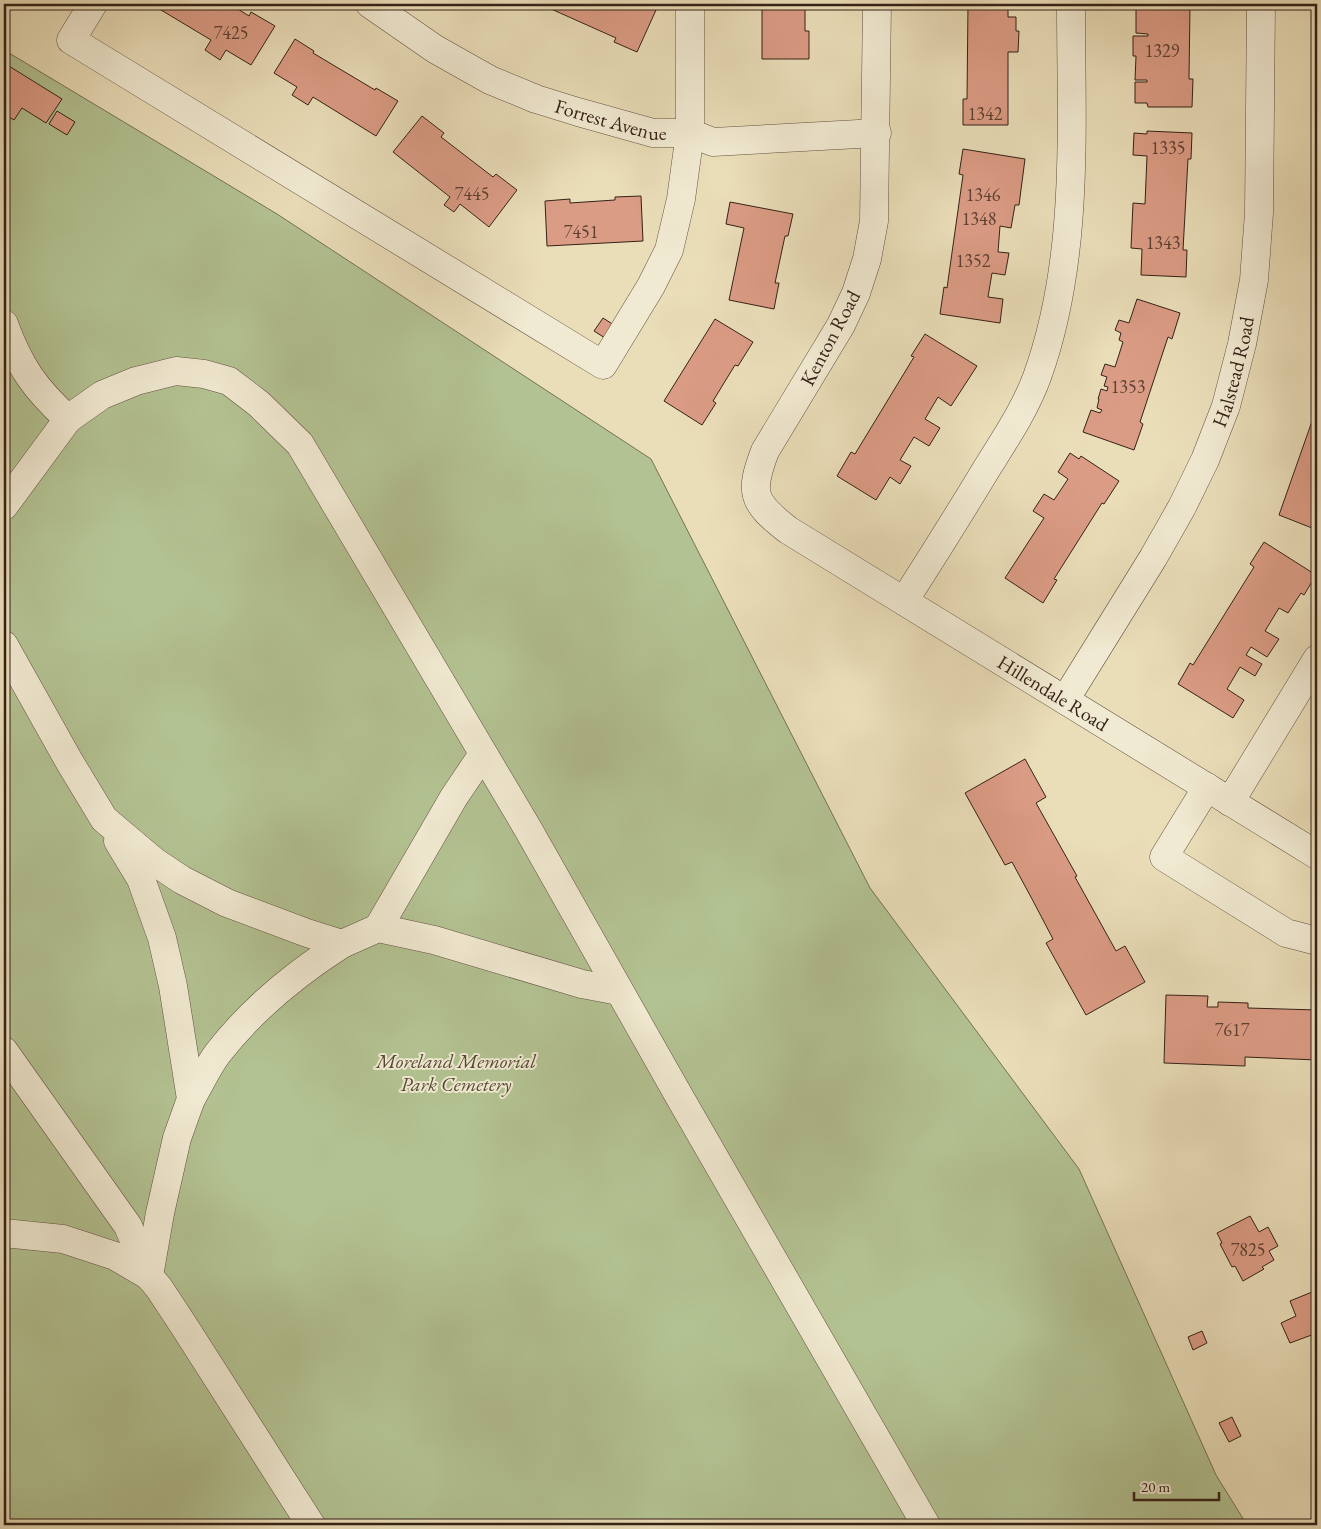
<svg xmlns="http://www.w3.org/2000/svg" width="1321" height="1529" font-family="'EB Garamond',serif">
  <rect width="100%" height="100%" fill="#eadeb9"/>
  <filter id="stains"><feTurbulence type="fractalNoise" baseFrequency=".004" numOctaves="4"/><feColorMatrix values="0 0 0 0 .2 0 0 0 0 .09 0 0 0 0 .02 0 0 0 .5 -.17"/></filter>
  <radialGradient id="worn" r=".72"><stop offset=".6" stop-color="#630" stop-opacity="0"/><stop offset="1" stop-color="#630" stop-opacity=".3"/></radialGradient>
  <path fill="#b3c292" stroke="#747255" d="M4 50 277 214 651 459 870 888 1079 1169 1216 1475 1247 1525H4Z"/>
  <g fill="#db9c85" stroke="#352118">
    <path d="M151 4H230L249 16 251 12 275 26 251 65 226 50 220 60 205 50 211 40Z"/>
    <path d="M540 4H641L656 10 637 52 614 42 616 38Z"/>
    <path d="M762 4H805V31H809V59H762Z"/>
    <path d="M968 4H1008V17H1016V31H1019L1018 52H1008V125H963V99H967Z"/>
    <path d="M1136 4H1190L1189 79H1193L1192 107H1148L1147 103H1135V82H1147V80H1135L1136 56H1133V36H1148V34L1136 33Z"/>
    <path d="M295 39 314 51 313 53 375 90 376 88 398 101 376 136 313 97 308 105 292 95 297 87 274 73Z"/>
    <path d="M4 63 62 99 46 123 22 108 14 120 4 114Z"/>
    <path d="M57 111 75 122 67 135 49 124Z"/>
    <path d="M422 116 444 133 441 137 493 177 496 174 517 190 489 227 460 204 454 212 444 205 450 197 393 152Z"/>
    <path d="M1147 131 1192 133 1191 159H1188L1183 250H1187L1186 277 1141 275 1142 249 1131 248 1133 203 1145 204 1147 156 1133 155 1134 133 1147 134Z"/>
    <path d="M963 149 1025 159 1019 205H1015L1011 228 1000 226 998 252 1009 253 1005 275 992 273 988 297 1003 299 1000 323 940 314 944 287 947 288 963 175 959 174Z"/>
    <path d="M641 196 643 241 547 246 545 201 570 199V203L615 200V197Z"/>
    <path d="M730 202 793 214 788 236H785L775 283H779L774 309 729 300 744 228 726 224Z"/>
    <path d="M1137 299 1180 313 1172 339 1168 337 1140 422 1143 424 1134 450 1083 432 1091 410 1100 413 1102 410 1097 408 1099 399H1098L1101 389 1107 391 1108 387 1104 386 1107 377 1101 375 1105 364 1115 367 1123 342 1119 340 1121 333 1115 330 1119 320 1129 323Z"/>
    <path d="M603 318 614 325 605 338 594 331Z"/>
    <path d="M715 319 753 342 738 366 735 365 713 401 716 403 702 425 664 401Z"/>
    <path d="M925 334 977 366 951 406 938 397 925 419 940 428 929 446 914 437 900 460 911 466 900 484 890 477 876 500 837 476 851 452 855 454 914 357 911 356Z"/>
    <path d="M1317 407V530L1279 515Z"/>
    <path d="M1070 453 1079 459 1081 456 1119 481 1104 504 1102 503 1054 579 1057 580 1043 603 1005 578 1044 518 1033 511 1044 494 1054 500 1068 479 1058 472Z"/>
    <path d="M1264 542 1316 575 1304 595 1301 593 1288 613 1279 608 1265 631 1279 639 1267 657 1251 647 1246 655 1262 664 1255 676 1240 667 1227 689 1244 700 1233 718 1178 684 1190 663 1193 665 1254 567 1250 564Z"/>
    <path d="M1025 759 1046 797 1036 803 1077 876 1075 877 1116 951 1125 946 1145 982 1086 1015 1046 943 1053 939 1032 899 1012 862 1005 865 965 793Z"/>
    <path d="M1166 995 1208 996 1207 1007H1218V1002L1248 1003V1008L1317 1010V1060L1245 1057V1066L1164 1063Z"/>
    <path d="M1250 1216 1259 1232 1268 1227 1278 1246 1269 1251 1274 1260 1262 1267 1264 1269 1243 1281 1235 1266 1232 1267 1220 1244 1222 1243 1217 1233Z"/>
    <path d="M1317 1290V1333L1290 1343 1281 1323 1296 1316 1290 1301Z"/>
    <path d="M1202 1331 1207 1343 1193 1350 1188 1337Z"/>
    <path d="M1232 1417 1241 1436 1229 1442 1219 1423Z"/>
  </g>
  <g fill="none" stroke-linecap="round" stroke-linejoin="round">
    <g stroke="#625040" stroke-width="29">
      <g id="minor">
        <path d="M93 4 71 40 603 365 651 286 669 250 681 199 690 133V4"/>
        <path id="s1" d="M370 4 435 49 490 80 536 99 578 112 653 133H690L713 142 877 133"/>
        <path id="s2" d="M877 4 874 221 867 259 856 293 841 325 765 451C749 493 752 502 788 530L1317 855"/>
        <path d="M4 324C19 366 35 389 68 419"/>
        <path d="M4 506 68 419 102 395 136 381 176 371 204 374 229 381 259 404 300 444 528 829 679 1096 926 1525"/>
        <path d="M904 601C931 559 958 516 984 473 1003 442 1024 412 1037 377 1080 258 1071 128 1071 4"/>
        <path d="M4 645 69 761 104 819 155 862 182 880 227 903 307 933 342 944 378 928 434 940 582 984 619 991"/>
        <path id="s3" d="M1065 700 1153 558 1182 507 1205 460 1226 406 1242 344 1254 280 1259 213 1261 4"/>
        <path d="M1207 787 1164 857 1286 933 1317 941"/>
        <path d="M1230 802 1317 659"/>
        <path d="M378 928 454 797 483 754"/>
        <path d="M4 1051 128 1226 149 1276 159 1288 184 1326 311 1525"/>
        <path d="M191 1099C200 1084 208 1066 218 1053 253 1008 295 974 342 944"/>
        <path d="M4 1233 63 1239 115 1256 149 1276 160 1213 177 1138 191 1099 173 986 162 938 141 879 118 841"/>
      </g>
    </g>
    <use href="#minor" stroke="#f1ead2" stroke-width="28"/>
  </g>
  <g text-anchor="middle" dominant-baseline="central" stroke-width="4" stroke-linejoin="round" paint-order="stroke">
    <g font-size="18" fill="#5e4033">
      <text x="231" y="32">7425</text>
      <text x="1162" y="50">1329</text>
      <text x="985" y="113">1342</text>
      <text x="1168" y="147">1335</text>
      <text x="472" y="193">7445</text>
      <text x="983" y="194">1346</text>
      <text x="979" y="218">1348</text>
      <text x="581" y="231">7451</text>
      <text x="1163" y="242">1343</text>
      <text x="973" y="260">1352</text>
      <text x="1128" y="386">1353</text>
      <text x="1232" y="1029">7617</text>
      <text x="1248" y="1249">7825</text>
    </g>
    <g font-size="20" fill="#352118" stroke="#f1ead2">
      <text stroke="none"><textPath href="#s1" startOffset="270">Forrest Avenue</textPath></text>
      <text transform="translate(830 338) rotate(-62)">Kenton Road</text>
      <text stroke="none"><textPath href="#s3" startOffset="371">Halstead Road</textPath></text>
      <text stroke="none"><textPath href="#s2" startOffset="878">Hillendale Road</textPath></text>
    </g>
    <g font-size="20" font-style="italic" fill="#544936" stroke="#f1ead2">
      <text x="456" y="1061">Moreland Memorial<tspan x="456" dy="23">Park Cemetery</tspan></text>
    </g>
  </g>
  <rect width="1321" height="1529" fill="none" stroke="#eadeb9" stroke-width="20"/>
  <rect x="5" y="5" width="1311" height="1519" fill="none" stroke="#352118" stroke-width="2.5"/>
  <rect x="10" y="10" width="1301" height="1509" fill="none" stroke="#352118"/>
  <path d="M1134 1492v8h85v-8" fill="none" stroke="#352118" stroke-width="2.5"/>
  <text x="1141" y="1492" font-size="15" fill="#352118" stroke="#f1ead2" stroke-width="4" paint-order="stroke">20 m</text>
  <rect width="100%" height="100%" filter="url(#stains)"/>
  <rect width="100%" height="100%" fill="url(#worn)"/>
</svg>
